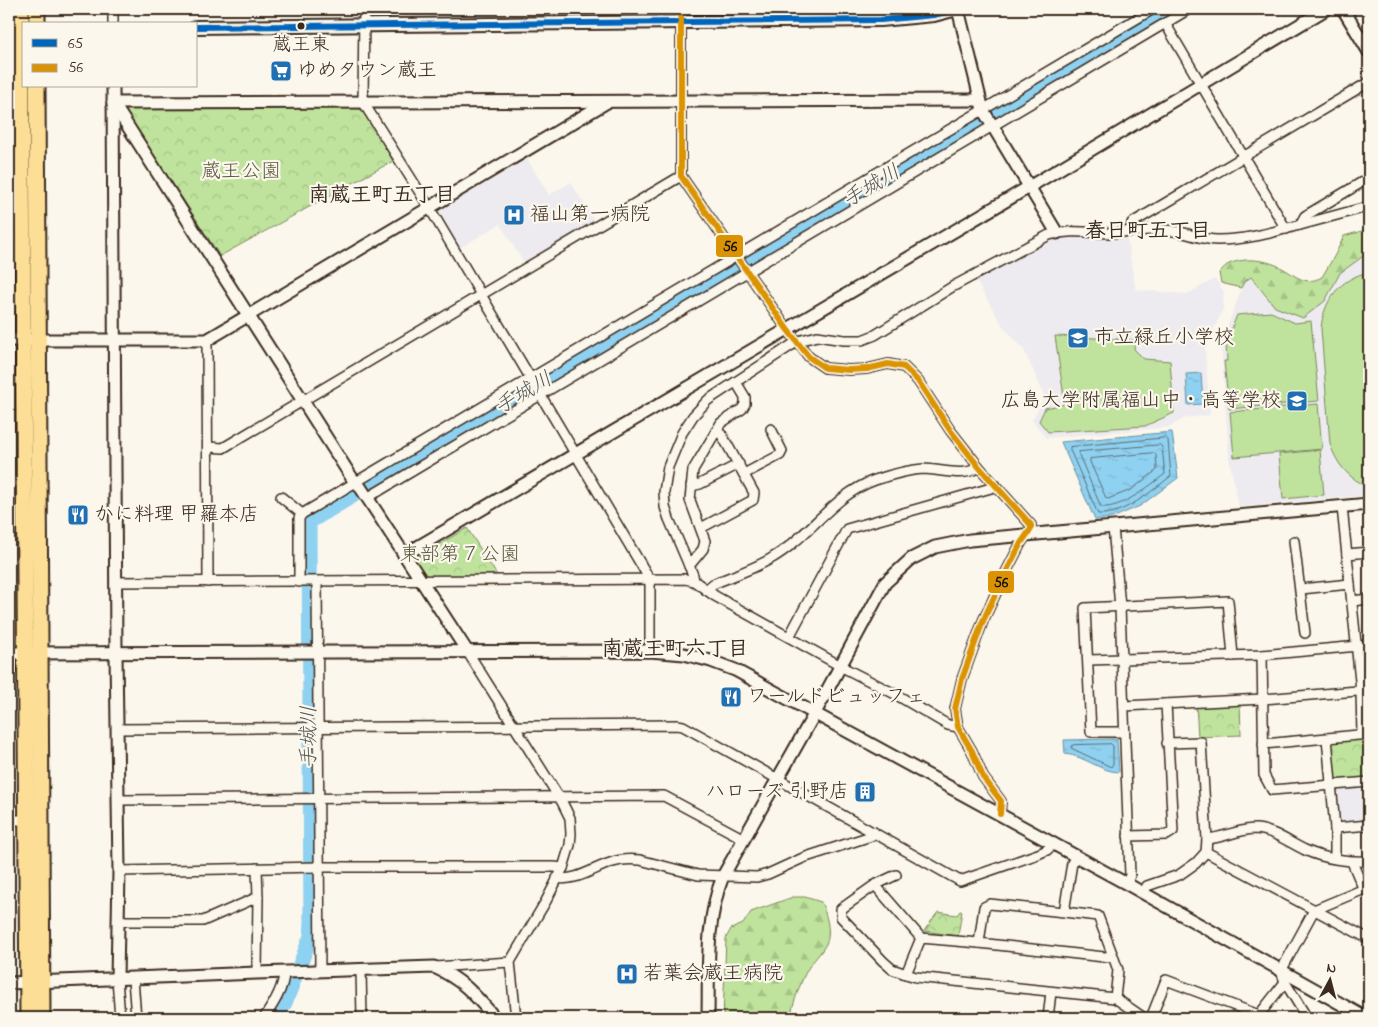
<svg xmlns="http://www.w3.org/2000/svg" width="1378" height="1027" font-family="'Indie Flower','Klee One',sans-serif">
  <defs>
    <pattern id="forest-firs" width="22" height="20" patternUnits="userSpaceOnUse" patternTransform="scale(1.25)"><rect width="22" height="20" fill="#bfe39d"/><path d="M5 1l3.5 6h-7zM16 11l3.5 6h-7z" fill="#a5c387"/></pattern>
    <pattern id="park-crowns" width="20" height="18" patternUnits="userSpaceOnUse" patternTransform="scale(1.25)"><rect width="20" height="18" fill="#bfe39d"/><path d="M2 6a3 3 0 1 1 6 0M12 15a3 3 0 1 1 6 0" fill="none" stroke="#a5c387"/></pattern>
    <pattern id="water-ripples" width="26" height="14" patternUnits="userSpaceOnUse" patternTransform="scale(1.25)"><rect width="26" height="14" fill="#8fd1f1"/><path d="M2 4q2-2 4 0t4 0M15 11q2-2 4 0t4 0" fill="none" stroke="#7cb4ce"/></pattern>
  </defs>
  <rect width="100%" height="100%" fill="#fbf7ec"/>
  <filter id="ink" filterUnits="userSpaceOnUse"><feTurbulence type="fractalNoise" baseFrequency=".02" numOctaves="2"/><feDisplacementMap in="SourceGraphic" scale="10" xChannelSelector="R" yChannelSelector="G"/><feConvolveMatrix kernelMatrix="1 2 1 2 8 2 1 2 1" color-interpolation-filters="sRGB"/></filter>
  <g filter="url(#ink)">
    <g fill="#edebef">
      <path d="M525 155 549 195 571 182 595 222 524 263 500 224 458 249 434 209Z"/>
      <path d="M1099 235 1127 239 1136 290 1187 294 1215 279 1224 292 1223 309 1205 349 1210 415 1185 418 1170 427 1046 438 1032 420 1045 397 1024 350 1003 326 976 281 1054 239 1071 236Z"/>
      <path d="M1369 252V495L1239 507 1229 458 1221 344 1244 282 1250 277 1275 307 1325 301 1340 273Z"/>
      <path d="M1369 783V820L1338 824 1335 787Z"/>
    </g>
    <g fill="#bfe39d" stroke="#7d865e">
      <path d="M1369 272V487C1349 479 1337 465 1330 444L1321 329C1323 301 1340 278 1369 272Z"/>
      <path d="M1271 312 1295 323 1311 321 1319 401 1229 409 1224 361H1227L1226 343 1237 315Z"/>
      <path d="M1055 336 1135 340 1134 349 1144 359 1170 361 1174 413 1145 426 1048 432 1039 421 1045 408 1065 404Z"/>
      <path d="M1318 404 1322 449 1234 457 1230 412Z"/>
      <path d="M1320 450 1324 495 1283 499 1279 454Z"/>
    </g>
    <g fill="url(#forest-firs)" stroke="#7d865e">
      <path d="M1369 229V252L1340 273 1325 301 1303 318 1275 307 1251 277 1244 282 1241 288 1221 283 1219 273C1221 271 1224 267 1227 265 1242 257 1265 259 1280 267 1295 274 1303 287 1322 277L1335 255 1344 236Z"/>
      <path d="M793 897H805L821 902C826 913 832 933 826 944 821 954 812 961 807 970 799 986 794 1001 790 1018H723L726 938 731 929 743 924 751 912Z"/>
    </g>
    <g fill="url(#park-crowns)" stroke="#7d865e">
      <path d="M363 108 393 161 220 256 124 109Z"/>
      <path d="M467 528 497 575 424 576 414 559Z"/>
      <path d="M1240 701 1241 735 1198 737 1196 704Z"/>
      <path d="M1369 735V781L1331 784 1328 739Z"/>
      <path d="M960 911H962L958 936 924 931 938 912 957 915Z"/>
    </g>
    <g fill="url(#water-ripples)" stroke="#6d8e9d">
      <path d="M1201 373 1203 404 1188 405 1186 374Z"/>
      <path d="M1172 432 1178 478 1140 506 1112 518 1095 520 1061 442Z"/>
      <path d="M1117 739 1119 772C1101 772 1085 756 1065 754L1064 740Z"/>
    </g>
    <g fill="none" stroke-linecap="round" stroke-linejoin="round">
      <g stroke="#5d6d72" stroke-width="1">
        <path d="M1166 438 1168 440 1171 476C1152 491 1123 516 1098 514L1070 450V447Z"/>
        <path d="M1160 445 1162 447 1165 474C1149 486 1122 509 1101 507L1079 455V452Z"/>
        <path d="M1154 453 1156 455 1157 470 1131 490 1108 499 1106 498 1090 462V459Z"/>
        <path d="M1111 744 1113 746V764L1111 767 1071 748 1073 745Z"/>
      </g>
      <path stroke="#8fd1f1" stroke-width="15" d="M276 1018 285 1003 311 936 309 522 1171 9"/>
      <g stroke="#3b2a1e" stroke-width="12">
        <g id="minor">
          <path d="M113 9V24"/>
          <path d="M364 9 363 102 429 207 646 573 650 584V651"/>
          <path d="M681 9V176L787 329 809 357 825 368 849 370 867 369 888 364 904 367 918 381 950 430 979 467 1031 525V529L1021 543 1002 580 983 621 962 679 955 709 958 727 972 751 983 777 1001 801 1000 814"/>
          <path d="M1165 23 1286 229"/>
          <path d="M1300 225 1363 208H1369"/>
          <path d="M1131 231 1132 223 1369 82"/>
          <path d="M207 340 208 582"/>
          <path d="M208 447 223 448 681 176"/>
          <path d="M744 474 780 455 782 451 771 429"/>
          <path d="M691 486 700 484 739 464"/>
          <path d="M281 497 302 514"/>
          <path d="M367 498 1189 9"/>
          <path d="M1342 507 1361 691 1362 735"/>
          <path d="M1113 527 1120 607 1130 875 1127 884"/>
          <path d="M701 528 753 500 754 493 722 435 716 431"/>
          <path d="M1294 541 1305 633"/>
          <path d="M1347 554 1369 552"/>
          <path d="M689 566 703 549 705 541 690 500 693 470 721 423 742 409 745 404V397L736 382"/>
          <path d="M694 581 693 575 669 519 665 507 664 492 668 467 682 433 693 416 708 400 798 341 817 336 844 340H862L875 335 952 287 1049 235C1070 229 1091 233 1113 233 1133 232 1154 227 1174 231 1189 233 1202 240 1218 240 1247 240 1273 232 1300 225L1305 216 1369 178"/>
          <path d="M116 582 685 579 694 581 715 596 846 669 895 694 948 725 958 727"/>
          <path d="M299 582V518L302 514 1153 9"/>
          <path d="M317 582 320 970"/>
          <path d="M1301 589 1350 584"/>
          <path d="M706 590 713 584C732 576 754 569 772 558 810 536 833 495 875 480 890 475 907 470 923 469 941 469 964 478 979 467"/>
          <path d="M1352 601 1369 599"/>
          <path d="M789 637 847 529 991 488 995 484"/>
          <path d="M467 651 562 802 570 818 571 834 570 845 563 868 546 901 510 962 516 1018"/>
          <path d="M1262 655 1264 775 1272 790 1369 782"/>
          <path d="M1088 660 1262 655 1369 645"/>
          <path d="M1124 706 1263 699 1369 690"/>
          <path d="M117 729 677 725 683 726 960 881 1038 854 1047 850 1053 844"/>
          <path d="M1124 732H1091L1085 608 1228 601 1233 656"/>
          <path d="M1263 744 1327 738"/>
          <path d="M118 800 664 796 744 839"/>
          <path d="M9 820H27"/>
          <path d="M1335 828 1369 825"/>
          <path d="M1128 836 1167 835 1173 831 1166 704"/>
          <path d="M1207 839C1223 838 1239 829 1256 829 1273 830 1290 843 1305 850 1324 859 1349 862 1369 861"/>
          <path d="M1206 852 1369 939"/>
          <path d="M1335 858V828L1327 738 1369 734"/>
          <path d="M1352 862 1364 890"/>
          <path d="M119 871 319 867H554L563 868"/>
          <path d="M557 878C576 882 595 867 613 862 622 859 631 859 640 860L698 875 757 877 768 874 803 858 871 836 874 832"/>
          <path d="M875 885 896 875"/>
          <path d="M1143 893 1147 886 1179 875 1196 863 1206 852 1207 839 1201 742 1167 743"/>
          <path d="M1064 912 1098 916 1113 956 1104 957 979 943 984 907 990 904 1064 912 1072 863 1076 856"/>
          <path d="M119 921H203L258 897 257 868"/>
          <path d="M979 943 921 938 906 974 916 977 1115 998 1118 970 1113 956"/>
          <path d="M435 967 510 962"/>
          <path d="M361 970 362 1018"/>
          <path d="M257 973 258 897"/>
          <path d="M906 974 892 969 883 961 841 917V909L875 885 921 938"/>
          <path d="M117 979 120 1018"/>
          <path d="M133 979 136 1018"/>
          <path d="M1115 998 1144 1018"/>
          <path d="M264 1018C273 1005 284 988 284 972"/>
          <path d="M1048 1018 1051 992"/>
          <path d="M1151 1018 1166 980 1259 1015 1285 982"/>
          <path d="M1307 1018 1285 982 1281 971 1314 910 1369 887"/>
        </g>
      </g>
      <g stroke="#3b2a1e" stroke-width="15">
        <g id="tertiary">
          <path d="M958 9 983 110 1057 233"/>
          <path d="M1343 9 1369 52"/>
          <path d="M113 86 116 653 119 871 117 979"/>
          <path d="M113 103 980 100"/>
          <path d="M113 103 352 478 359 485 467 651"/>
          <path d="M9 340H207L607 102"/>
          <path d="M404 555 1029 187 1326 9"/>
          <path d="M9 653 650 651 684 654 711 661 735 670 1127 884 1366 1018"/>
          <path d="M9 983 257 973 434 967C463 980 475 995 495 1018"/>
          <path d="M708 1018C709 970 705 921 723 876L815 713 885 583 911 559 935 547 970 540 1369 504"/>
        </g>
      </g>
      <g stroke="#3b2a1e" stroke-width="16">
        <g id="secondary">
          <path d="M9 26H24"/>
          <path d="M196 27 881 20 934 15 957 9"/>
        </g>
      </g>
      <g stroke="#3b2a1e" stroke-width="19">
        <g id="trunk">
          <path d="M21 9 28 1018"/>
          <path d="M37 9V24"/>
          <path d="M37 86 42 1018"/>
        </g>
      </g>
      <use href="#minor" stroke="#fbf7ec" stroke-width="9"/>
      <use href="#tertiary" stroke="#fbf7ec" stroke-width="11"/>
      <use href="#secondary" stroke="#fbf7ec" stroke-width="12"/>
      <use href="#trunk" stroke="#fcde96" stroke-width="15"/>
      <g stroke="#fbf7ec" stroke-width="10">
        <path id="bus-1" d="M196 27 881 20 934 15 957 9"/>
      </g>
      <g stroke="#fbf7ec" stroke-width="10">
        <path id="bus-2" d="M681 9V176L787 329 809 357 825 368 849 370 867 369 888 364 904 367 918 381 950 430 979 467 1031 525V529L1021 543 1002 580 983 621 962 679 955 709 958 727 972 751 983 777 1001 801 1000 814"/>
      </g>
      <use href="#bus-1" stroke="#0065bd" stroke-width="6"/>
      <use href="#bus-2" stroke="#db9304" stroke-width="6"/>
    </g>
  </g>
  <defs>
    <g id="supermarket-square" transform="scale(1.125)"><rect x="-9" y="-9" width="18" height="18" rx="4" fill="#1f6fb2" stroke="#fbf7ec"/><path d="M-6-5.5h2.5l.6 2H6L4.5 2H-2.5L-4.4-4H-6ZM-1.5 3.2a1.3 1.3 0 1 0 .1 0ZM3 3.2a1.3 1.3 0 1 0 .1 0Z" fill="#fff"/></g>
    <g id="hospital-square" transform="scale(1.125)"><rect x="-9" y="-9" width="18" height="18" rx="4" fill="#1f6fb2" stroke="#fbf7ec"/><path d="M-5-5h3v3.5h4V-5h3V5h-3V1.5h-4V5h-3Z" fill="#fff"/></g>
    <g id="school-square" transform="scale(1.125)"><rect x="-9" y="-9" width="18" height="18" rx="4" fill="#1f6fb2" stroke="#fbf7ec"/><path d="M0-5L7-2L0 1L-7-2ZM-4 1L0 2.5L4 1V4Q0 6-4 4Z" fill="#fff"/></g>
    <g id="restaurant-square" transform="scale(1.125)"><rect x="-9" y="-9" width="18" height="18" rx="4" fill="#1f6fb2" stroke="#fbf7ec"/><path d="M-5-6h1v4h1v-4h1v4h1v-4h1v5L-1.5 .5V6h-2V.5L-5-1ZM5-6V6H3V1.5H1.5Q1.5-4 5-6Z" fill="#fff"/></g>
    <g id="building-square" transform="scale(1.125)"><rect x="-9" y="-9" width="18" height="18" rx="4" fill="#1f6fb2" stroke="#fbf7ec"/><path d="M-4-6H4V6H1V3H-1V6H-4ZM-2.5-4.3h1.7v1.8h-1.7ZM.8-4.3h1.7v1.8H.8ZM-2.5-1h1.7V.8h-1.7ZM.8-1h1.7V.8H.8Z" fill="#fff"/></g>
  </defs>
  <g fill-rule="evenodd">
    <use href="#supermarket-square" x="281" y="71"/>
    <use href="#hospital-square" x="514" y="215"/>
    <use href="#school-square" x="1078" y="338"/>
    <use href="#school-square" x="1297" y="401"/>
    <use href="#restaurant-square" x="78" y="515"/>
    <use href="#restaurant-square" x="731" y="697"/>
    <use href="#building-square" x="865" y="792"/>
    <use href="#hospital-square" x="627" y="974"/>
  </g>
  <circle fill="#3b2a1e" stroke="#fbf7ec" stroke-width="2" cx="301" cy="26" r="4.5"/>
  <g text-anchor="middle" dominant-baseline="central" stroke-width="4.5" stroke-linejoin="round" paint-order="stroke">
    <g font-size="19" fill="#3b2a1e" stroke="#fbf7ec">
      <text x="301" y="45">蔵王東</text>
    </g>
    <g font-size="20" fill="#3b2a1e" stroke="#fbf7ec" text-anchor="start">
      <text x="297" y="71">ゆめタウン蔵王</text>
      <text x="530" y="215">福山第一病院</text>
      <text x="1094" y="338">市立緑丘小学校</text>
      <text x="1281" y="401" text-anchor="end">広島大学附属福山中・高等学校</text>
      <text x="94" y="515">かに料理 甲羅本店</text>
      <text x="747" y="697">ワールドビュッフェ</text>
      <text x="849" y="792" text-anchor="end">ハローズ 引野店</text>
      <text x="643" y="974">若葉会蔵王病院</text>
    </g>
    <g font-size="20" fill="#5c583e" stroke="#fbf7ec">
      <text x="241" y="172">蔵王公園</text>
      <text x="460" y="555">東部第７公園</text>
    </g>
    <g font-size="21" font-style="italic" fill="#505453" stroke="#fbf7ec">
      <text transform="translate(872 187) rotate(-31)">手城川</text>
      <text transform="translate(524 394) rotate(-31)">手城川</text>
      <text transform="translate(310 737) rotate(-90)">手城川</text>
    </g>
    <g font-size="21" font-weight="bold" fill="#3b2a1e" stroke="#fbf7ec">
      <text x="382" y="196">南蔵王町五丁目</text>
      <text x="1148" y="232">春日町五丁目</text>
      <text x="675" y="650">南蔵王町六丁目</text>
    </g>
  </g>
  <g stroke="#fbf7ec" stroke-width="2">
    <rect x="715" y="234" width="29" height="24" rx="5" fill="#db9304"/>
    <rect x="987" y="570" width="28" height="24" rx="5" fill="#db9304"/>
  </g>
  <g font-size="14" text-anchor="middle" font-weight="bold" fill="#111">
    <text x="730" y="251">56</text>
    <text x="1001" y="587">56</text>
  </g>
  <rect width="1378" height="1027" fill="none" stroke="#fbf7ec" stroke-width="30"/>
  <rect x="15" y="15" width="1348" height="997" fill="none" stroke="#3b2a1e" stroke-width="2" filter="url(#ink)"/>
  <rect x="22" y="22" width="175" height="65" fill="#fbf7ec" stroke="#aea59a"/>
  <rect x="32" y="39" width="25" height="8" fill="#0065bd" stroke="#aea59a"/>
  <text x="68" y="48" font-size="15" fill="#3b2a1e">65</text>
  <rect x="32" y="64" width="25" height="8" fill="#db9304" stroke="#aea59a"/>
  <text x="68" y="72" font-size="15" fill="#3b2a1e">56</text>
  <g transform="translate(1330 980) rotate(7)" stroke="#fbf7ec" stroke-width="4" paint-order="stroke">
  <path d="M0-4L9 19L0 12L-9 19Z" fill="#3b2a1e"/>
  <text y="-8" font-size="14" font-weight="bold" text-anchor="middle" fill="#3b2a1e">N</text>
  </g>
</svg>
